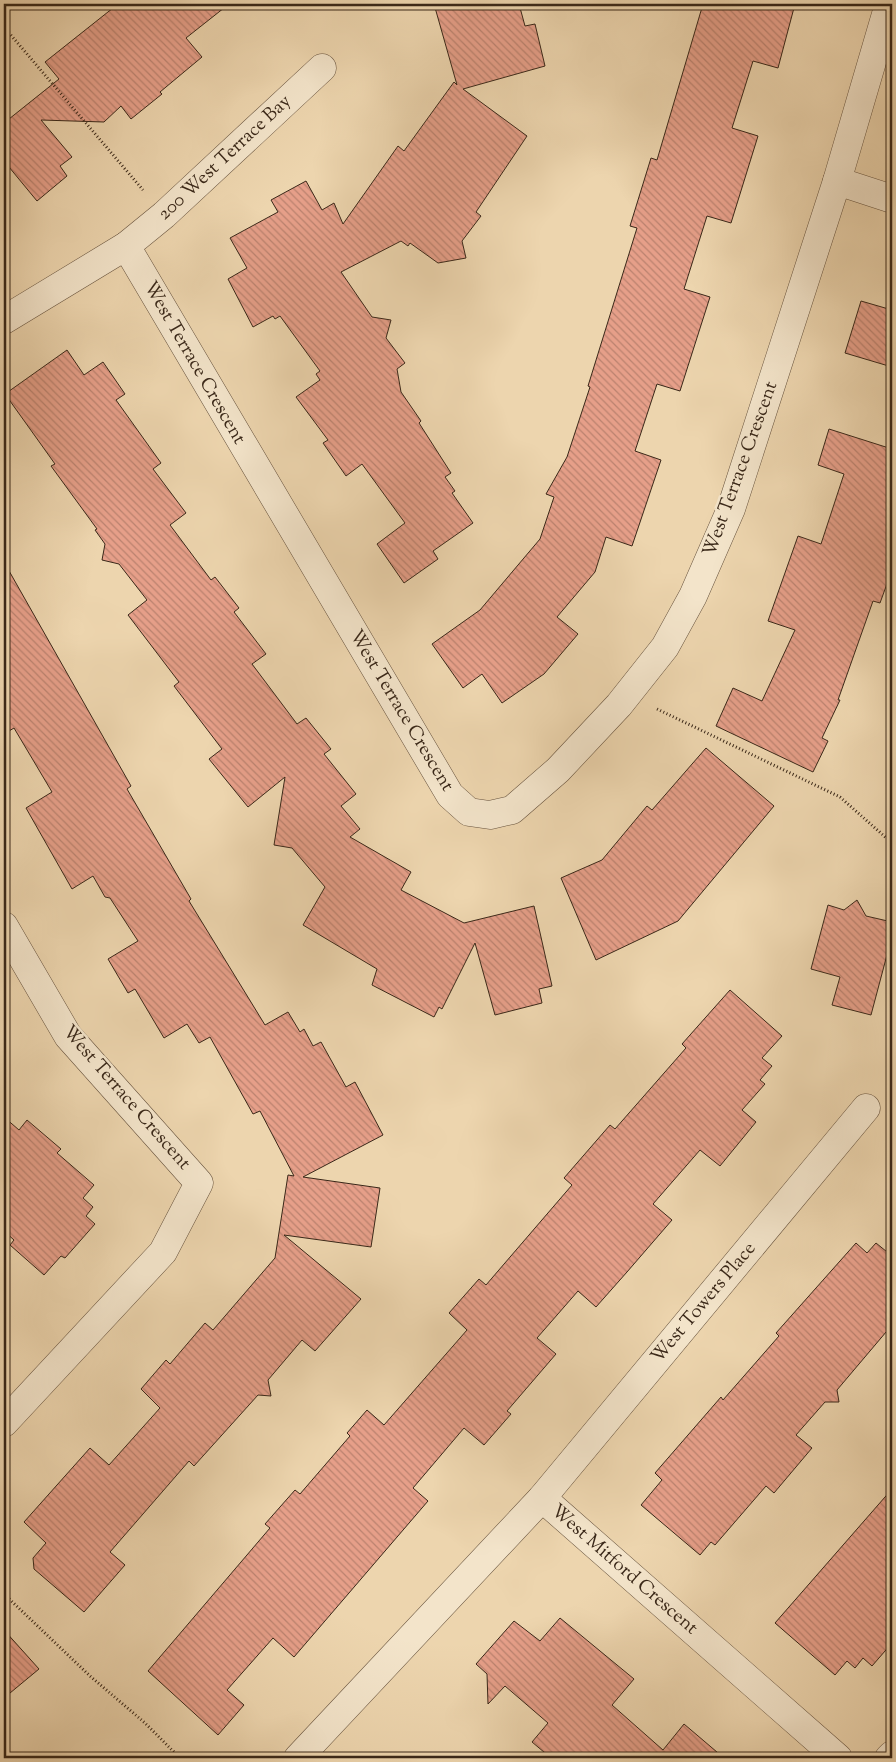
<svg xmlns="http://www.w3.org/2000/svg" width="896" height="1762" font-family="'Sorts Mill Goudy',serif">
  <defs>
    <pattern id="building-back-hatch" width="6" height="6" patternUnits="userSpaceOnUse" patternTransform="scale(1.25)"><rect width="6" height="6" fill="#e69f89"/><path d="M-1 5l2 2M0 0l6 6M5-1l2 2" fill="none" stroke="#bb826f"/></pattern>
  </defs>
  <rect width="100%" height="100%" fill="#edd5ae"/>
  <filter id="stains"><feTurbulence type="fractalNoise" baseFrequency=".004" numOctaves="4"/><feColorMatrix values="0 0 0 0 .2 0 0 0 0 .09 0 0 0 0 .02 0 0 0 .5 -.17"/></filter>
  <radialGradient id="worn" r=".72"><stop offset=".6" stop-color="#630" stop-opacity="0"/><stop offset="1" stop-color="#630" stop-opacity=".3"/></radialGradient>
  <g fill="url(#building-back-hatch)" stroke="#3a2819">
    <path d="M118 4H229L186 38 202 57 160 92 162 94 131 119 121 106 104 122 41 120 72 157 60 166 67 176 37 201 4 161V123L59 79 45 62Z"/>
    <path d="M434 4H519L525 26 535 24 545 66 463 89 527 136 476 212 481 216 462 241 466 258 438 263 410 243 408 246 401 241 341 272 372 317 391 320 386 338 405 363 397 369 401 392 421 421 419 423 451 473 445 477 455 491 452 493 473 523 433 551 438 559 404 583 377 544 405 523 362 464 346 476 323 443 328 440 296 397 320 380 316 374 320 371 280 316 275 319 273 316 253 327 228 279 247 268 230 238 278 212 271 200 306 181 322 210 334 203 343 224 398 146 404 151 454 82 457 85Z"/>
    <path d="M703 4H795L778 68 753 61 732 128 758 136 731 223 707 216 684 289 710 297 680 391 657 384 635 451 661 460 632 546 606 537 595 572 557 617 578 634 544 674 502 703 482 674 463 688 432 644 480 610 540 539 554 497 546 494 567 457 590 387 588 386 637 228 630 226 651 158 657 160Z"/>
    <path d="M861 301 892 310V367L845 353Z"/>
    <path d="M67 350 84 375 103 362 125 394 116 400 161 463 153 469 186 513 170 525 211 580 215 577 239 608 234 612 266 654 252 664 297 724 306 718 331 749 324 754 356 794 341 806 360 829 350 837 411 872 401 890 464 923 534 906 552 986 539 989 542 1003 495 1015 475 943 442 1009 439 1007 434 1017 372 985 377 969 303 925 325 887 292 848 274 845 285 777 248 807 209 759 222 749 174 686 179 682 128 615 147 600 119 564 102 560 105 544 95 530 97 529 51 466 55 464 5 394Z"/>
    <path d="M829 429 892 449V570L880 603 873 601 838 700H840L822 738 828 741 813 772 716 726 733 688 762 701 795 630 768 621 798 536 821 544 844 474 818 465Z"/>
    <path d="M4 562 131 786 127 789 191 899 189 901 265 1025 288 1012 300 1032 304 1029 313 1046 321 1042 346 1087 355 1082 383 1135 303 1177 380 1188 371 1247 284 1235 361 1299 315 1351 302 1340 268 1380 271 1396 258 1395 194 1466 189 1461 110 1552 125 1565 84 1612 34 1569 33 1558 46 1543 24 1522 90 1448 109 1465 160 1408 141 1389 166 1360 170 1364 205 1323 213 1330 275 1258 288 1175 294 1176 260 1111 253 1114 210 1037 199 1043 187 1024 164 1038 135 989 128 993 108 959 138 941 110 898 105 897 93 876 72 889 26 808 52 792 14 728 4 734Z"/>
    <path d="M706 748 774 806 678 921 596 960 561 878 602 860 647 806 652 810Z"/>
    <path d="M857 900 866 916 892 922V936L871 1015 832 1005 840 977 811 969 828 905 844 910Z"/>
    <path d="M730 990 782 1036 762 1058 772 1066 760 1080 765 1084 742 1110 756 1122 720 1166 700 1150 653 1204 672 1220 627 1272 596 1307 578 1291 537 1338 556 1354 507 1411 511 1414 484 1445 464 1428 413 1488 428 1501 294 1657 273 1638 227 1690 244 1705 218 1735 148 1671 270 1528 265 1524 295 1490 300 1494 350 1436 347 1433 367 1410 384 1425 467 1330 449 1313 479 1279 486 1285 572 1185 564 1178 610 1125 615 1129 686 1048 682 1044Z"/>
    <path d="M4 1117 19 1130 27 1120 61 1149 57 1153 94 1185 83 1198 93 1207 86 1216 95 1224 65 1258 61 1256 44 1275 10 1245 14 1240 4 1231Z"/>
    <path d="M856 1243 867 1253 876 1243 892 1256V1325L837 1390 839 1402H825L796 1435 812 1448 774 1493 766 1486 715 1545 711 1542 700 1555 641 1505 662 1480 655 1473 721 1397 723 1400 779 1336 776 1333Z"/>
    <path d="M892 1489V1643L872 1666 863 1658 855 1668 847 1661 835 1675 775 1623Z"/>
    <path d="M560 1618 634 1679 612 1705 663 1750 684 1724 724 1758H551L532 1742 548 1723 505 1686 488 1704 487 1674 476 1664 514 1621 540 1641Z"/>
    <path d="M4 1630 39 1669 4 1698Z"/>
  </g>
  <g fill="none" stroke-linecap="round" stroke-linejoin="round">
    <g stroke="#67533e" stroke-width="29">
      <g id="street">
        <path d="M837 181 892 199"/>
        <path d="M126 246 450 795 469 812 490 815 512 810 558 770 619 705 665 647 693 596 731 509 837 181 889 4"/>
        <path d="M4 320 126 246 164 215 322 68"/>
        <path d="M4 926 68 1036 199 1183 163 1252 4 1423"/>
        <path d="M542 1498 838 1758"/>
        <path d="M298 1758 542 1498 866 1108"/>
        <path d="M889 1758 892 1755"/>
      </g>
    </g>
    <g stroke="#3a2819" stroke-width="3" stroke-dasharray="1 2.5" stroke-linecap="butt">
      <path d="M4 27 143 190"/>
      <path d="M657 709 840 797 892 843"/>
      <path d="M4 1594 90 1676 145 1723 180 1758"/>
    </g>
    <use href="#street" stroke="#f3e4ca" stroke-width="28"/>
  </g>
  <g text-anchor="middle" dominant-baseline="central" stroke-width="5" stroke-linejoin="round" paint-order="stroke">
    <g font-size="19" fill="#3a2819" stroke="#f3e4ca">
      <text transform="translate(225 158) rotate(-43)">200 West Terrace Bay</text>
      <text transform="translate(194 363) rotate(60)">West Terrace Crescent</text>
      <text transform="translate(741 469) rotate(-70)">West Terrace Crescent</text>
      <text transform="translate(401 711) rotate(59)">West Terrace Crescent</text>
      <text transform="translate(126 1098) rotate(49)">West Terrace Crescent</text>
      <text transform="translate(704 1303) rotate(-50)">West Towers Place</text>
      <text transform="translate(624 1570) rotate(41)">West Mitford Crescent</text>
    </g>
  </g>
  <rect width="896" height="1762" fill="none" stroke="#edd5ae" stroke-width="20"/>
  <rect x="5" y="5" width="886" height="1752" fill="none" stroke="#3a2819" stroke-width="2.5"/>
  <rect x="10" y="10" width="876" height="1742" fill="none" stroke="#3a2819"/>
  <rect width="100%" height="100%" filter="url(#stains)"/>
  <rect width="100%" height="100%" fill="url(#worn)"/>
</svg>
